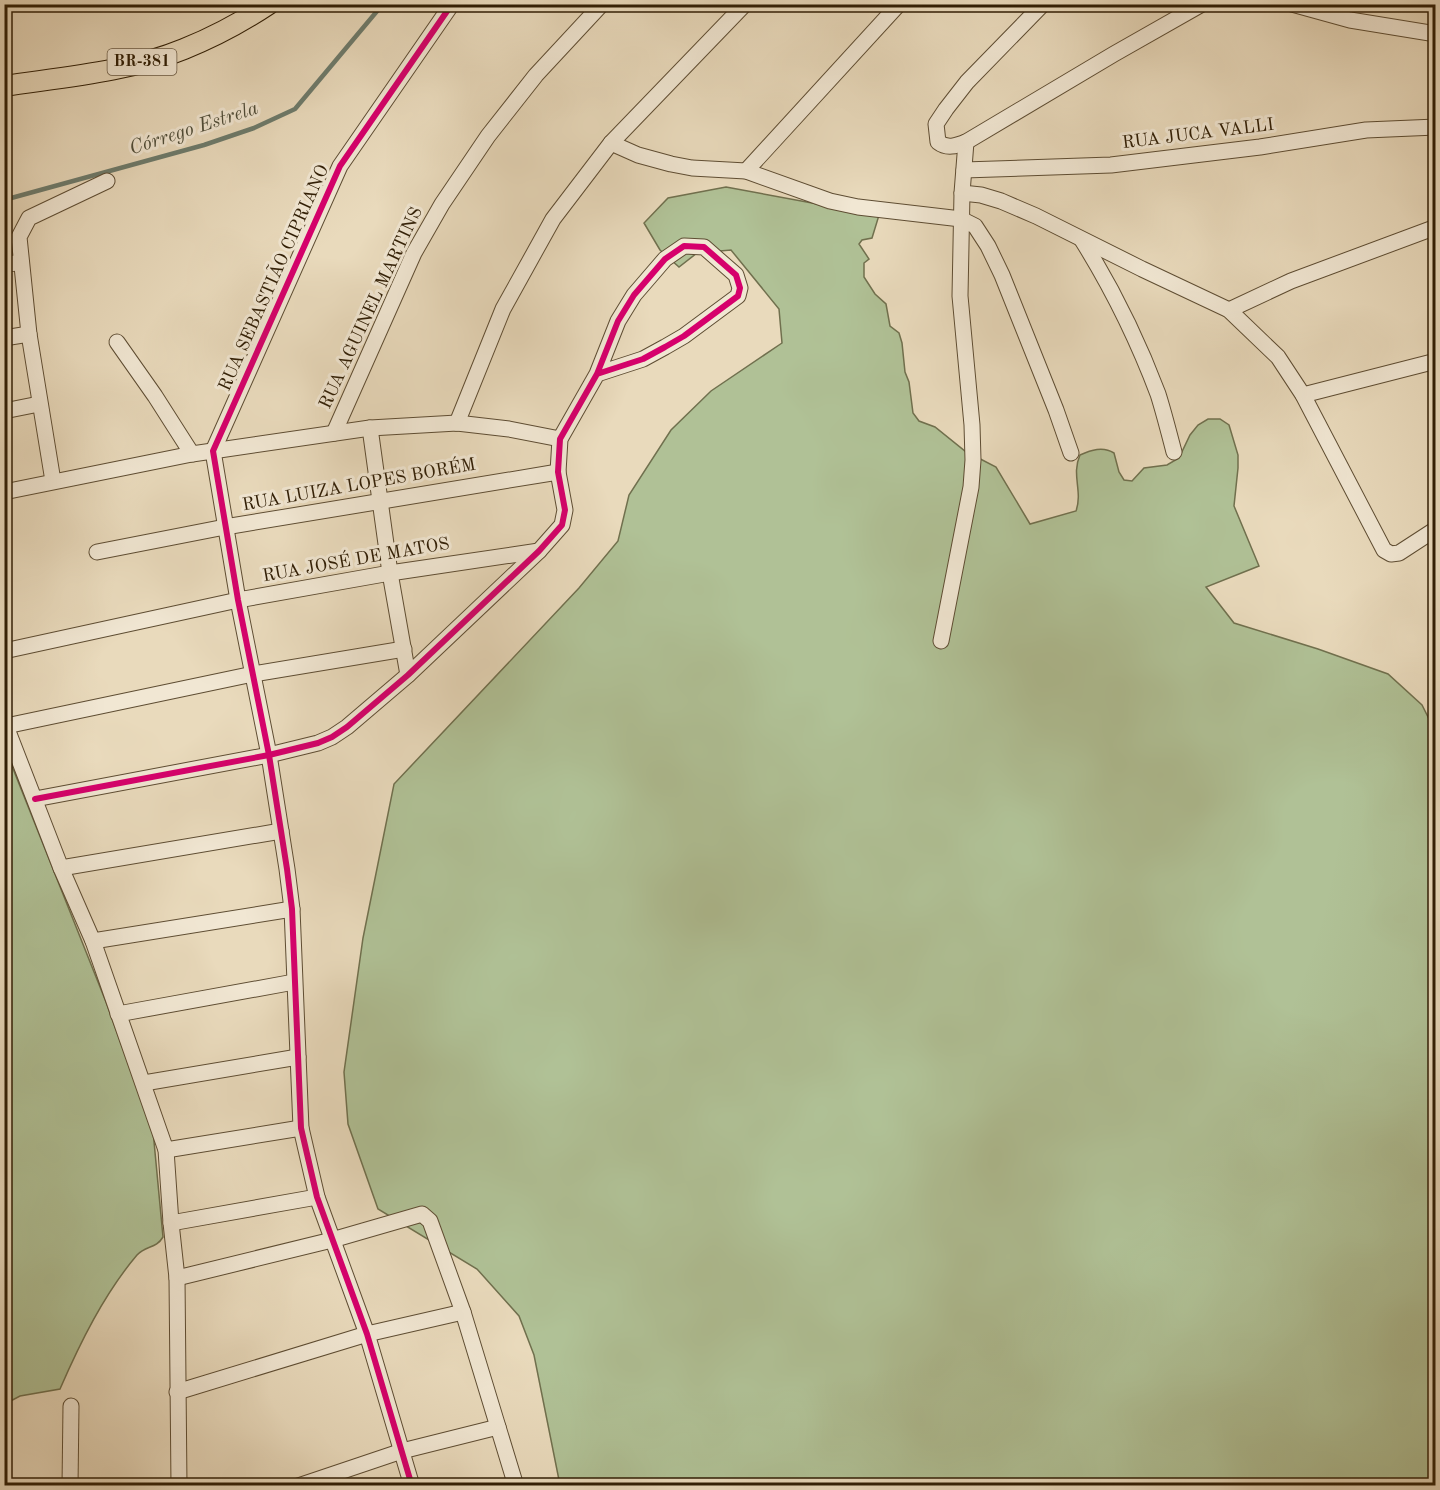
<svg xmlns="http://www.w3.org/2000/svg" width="1440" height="1490" font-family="'Old Standard TT',serif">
  <rect width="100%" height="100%" fill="#e9dabc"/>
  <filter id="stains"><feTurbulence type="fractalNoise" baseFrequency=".00333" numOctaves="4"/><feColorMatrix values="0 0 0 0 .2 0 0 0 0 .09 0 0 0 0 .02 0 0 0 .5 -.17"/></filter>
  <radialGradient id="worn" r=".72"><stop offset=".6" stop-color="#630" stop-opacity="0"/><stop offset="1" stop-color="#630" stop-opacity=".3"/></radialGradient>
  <g fill="#b0c196" stroke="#70704e" stroke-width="1.5">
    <path d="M726 187 823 205 880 212 872 238 862 240 859 244 869 259 864 263V277L875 294 886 304 890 326 899 333 902 343 905 372 909 382 913 413 919 421 935 427 965 451 996 467 1030 524 1076 511C1083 491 1071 475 1080 455 1091 450 1103 446 1114 453L1119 472 1124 480 1132 481 1144 468 1167 465 1179 458 1190 435 1198 425 1208 419H1220L1229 425 1238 455V468L1234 506 1259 566 1206 587 1234 623 1318 649 1388 674 1422 705 1435 731 1436 1468 1432 1485H560L534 1355 519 1316 477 1269 378 1209 348 1124 344 1072 363 938 394 784 579 588 618 541 629 495 671 430 711 391 782 343 779 309 731 250 697 253 679 267 660 250 644 223 668 198Z"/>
    <path d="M4 746 106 1002 153 1131 163 1237C156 1249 146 1245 137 1255 104 1294 80 1343 60 1389L20 1396 5 1404Z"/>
  </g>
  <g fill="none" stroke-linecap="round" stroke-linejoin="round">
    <path stroke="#6e7c6d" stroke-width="4.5" d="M4 200 204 145 254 128 295 109 383 4"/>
    <g stroke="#5e4d33" stroke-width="17">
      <g id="minor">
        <path d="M1043 4 967 82 946 109 936 124 938 142C947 149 956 146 966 142L1114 54 1202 4"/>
        <path d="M1292 4 1350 20 1436 34"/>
        <path d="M611 143 638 155 671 164 692 168 746 171 830 201 858 207 961 219 975 226 988 246 1002 275 1056 410 1071 453"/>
        <path d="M964 170 1111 165 1260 147 1366 130 1436 127"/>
        <path d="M746 171 899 4"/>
        <path d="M962 193 981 195 1001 201 1036 216 1142 269 1229 310 1278 357 1303 395 1384 550 1391 554 1399 553 1436 529"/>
        <path d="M1082 240C1112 288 1138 341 1158 394 1164 413 1169 433 1174 452"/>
        <path d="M4 265 21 262"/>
        <path d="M1229 310 1291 281 1436 227"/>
        <path d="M4 338 29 334"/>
        <path d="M117 342 155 396 192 454"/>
        <path d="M1303 395 1436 361"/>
        <path d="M4 411 39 404"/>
        <path d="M457 423 503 309 553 219 611 143 745 4"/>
        <path d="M370 428 390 573 408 675"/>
        <path d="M334 433 414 253 442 204 488 136 536 75 602 4"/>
        <path d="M53 481 29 334 19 237 29 218 107 181"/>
        <path d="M4 492 192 454 370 428 457 423 509 429 560 439"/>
        <path d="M97 552 225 527 558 472"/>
        <path d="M941 641 971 487 973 460 972 425 960 296 962 193 966 142"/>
        <path d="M4 651 238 600 390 573 539 551"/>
        <path d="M4 721 61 868 93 941 166 1150 171 1223 177 1278 179 1486"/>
        <path d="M6 726 253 674 404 649"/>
        <path d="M35 799 269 755 318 743 332 737 347 727 408 675 539 551 562 525 565 510 558 472 560 439 597 374 618 321 634 295 665 259 684 246 704 247 736 275 740 288 738 296 684 336 665 347 643 359 597 374"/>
        <path d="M61 868 281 831"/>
        <path d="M93 941 292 909"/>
        <path d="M118 1014 294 982"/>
        <path d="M144 1083 298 1057"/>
        <path d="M166 1150 301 1128"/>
        <path d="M171 1223 317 1197"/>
        <path d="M177 1278 332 1240 422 1214 430 1221 463 1312 516 1486"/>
        <path d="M177 1392 367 1334 463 1312"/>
        <path d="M70 1486 71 1406"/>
        <path d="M298 1486 402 1451 498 1427"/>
        <path d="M412 1486 367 1334 317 1197 301 1128 292 909 287 869 269 755 238 600 213 451 340 166 452 4"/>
      </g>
    </g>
    <g stroke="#301e05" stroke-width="22">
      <path id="major" d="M4 86C64 77 128 72 184 49 214 37 242 22 269 4"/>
    </g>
    <use href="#minor" stroke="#f1e7d3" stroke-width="15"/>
    <use href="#major" stroke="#e9dabc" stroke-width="20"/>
    <g stroke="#f1e7d3" stroke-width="10">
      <g id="cycleway">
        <path d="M35 799 269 755 318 743 332 737 347 727 408 675 539 551 562 525 565 510 558 472 560 439 597 374 618 321 634 295 665 259 684 246 704 247 736 275 740 288 738 296 684 336 665 347 643 359 597 374"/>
        <path d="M412 1486 367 1334 317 1197 301 1128 292 909 287 869 269 755 238 600 213 451 340 166 452 4"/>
      </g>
    </g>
    <use href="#cycleway" stroke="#d6006c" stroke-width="6"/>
  </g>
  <g text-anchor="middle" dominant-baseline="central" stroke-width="6" stroke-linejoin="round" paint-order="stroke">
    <rect fill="#f1e7d3" stroke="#6a5a43" stroke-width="1.5" x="107.5" y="49" width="69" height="26" rx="4.5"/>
    <g font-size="16" font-weight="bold" fill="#301e05">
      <text x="142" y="62">BR-381</text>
    </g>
    <g font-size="18" fill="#301e05" stroke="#f1e7d3">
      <text transform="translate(1198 134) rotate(-7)">RUA JUCA VALLI</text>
      <text transform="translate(274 278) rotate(-66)">RUA SEBASTIÃO CIPRIANO</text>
      <text transform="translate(371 308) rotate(-65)">RUA AGUINEL MARTINS</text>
      <text transform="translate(359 485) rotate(-10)">RUA LUIZA LOPES BORÉM</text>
      <text transform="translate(356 560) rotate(-10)">RUA JOSÉ DE MATOS</text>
    </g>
    <g font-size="20" font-style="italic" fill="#4f4d39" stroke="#f1e7d3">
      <text transform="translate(194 129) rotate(-18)">Córrego Estrela</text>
    </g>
  </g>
  <rect width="1440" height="1490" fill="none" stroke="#e9dabc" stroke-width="24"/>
  <rect x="6" y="6" width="1428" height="1478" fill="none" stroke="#301e05" stroke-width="3"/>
  <rect x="12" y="12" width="1416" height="1466" fill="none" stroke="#301e05" stroke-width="1.5"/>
  <rect width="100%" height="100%" filter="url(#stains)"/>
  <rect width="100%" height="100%" fill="url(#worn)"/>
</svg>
